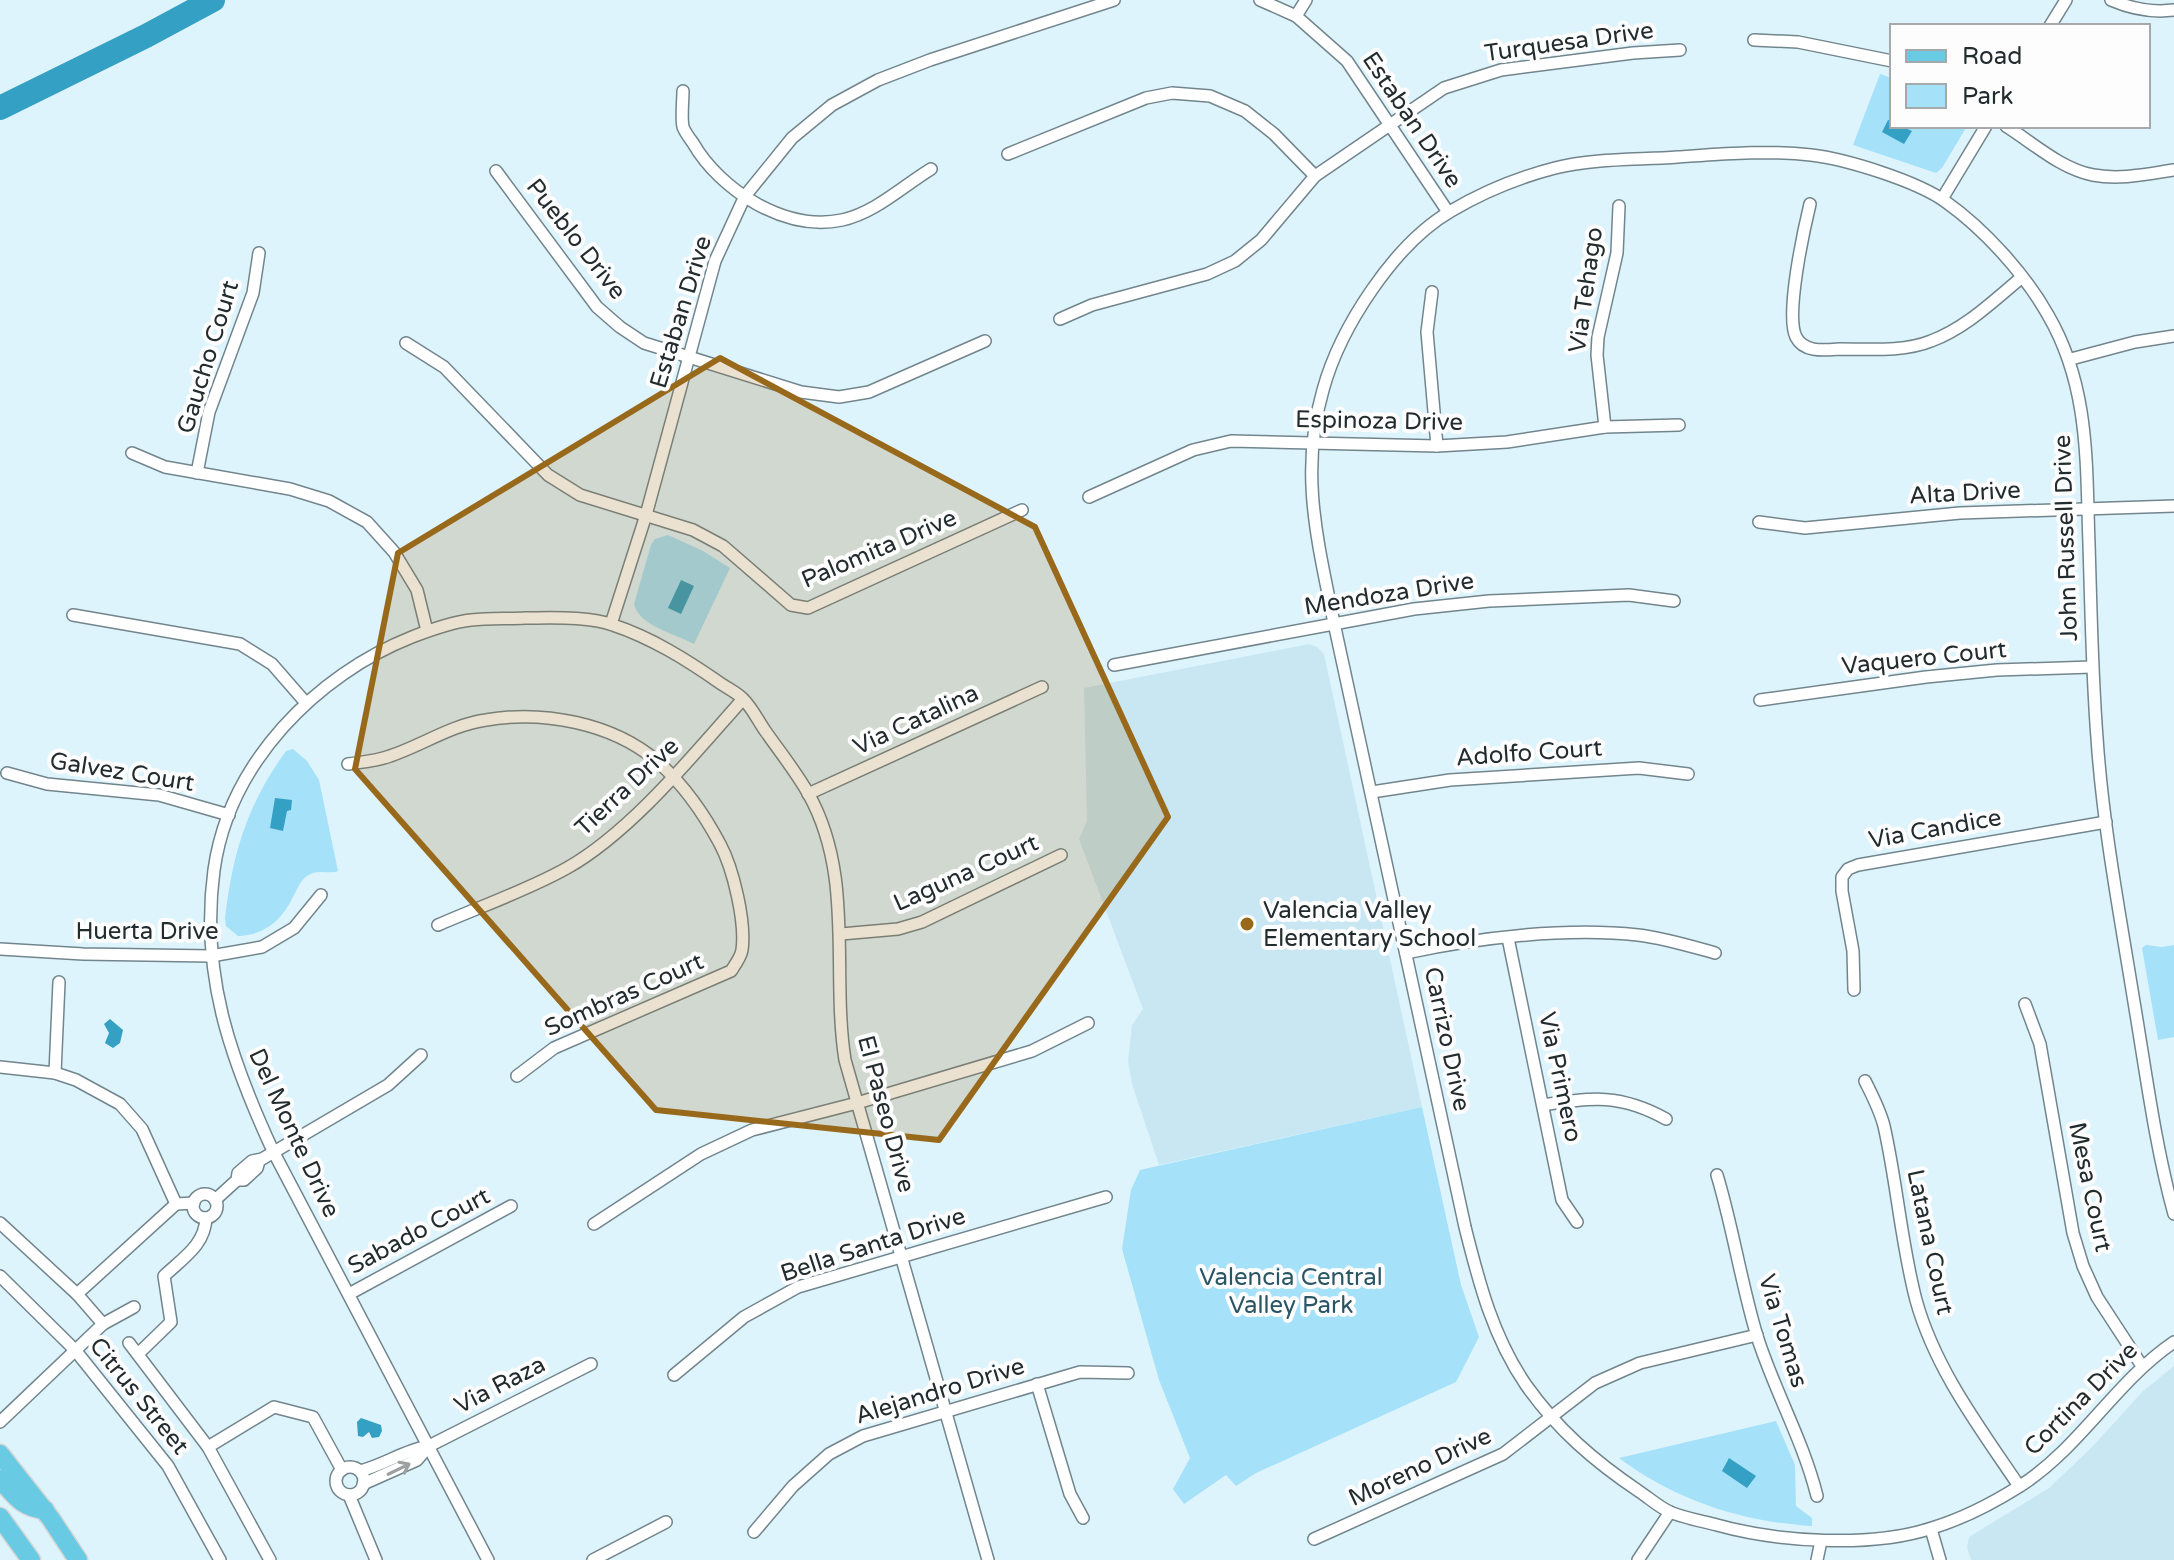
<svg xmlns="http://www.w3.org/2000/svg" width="2174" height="1560" font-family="'Varela Round',sans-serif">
  <rect width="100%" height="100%" fill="#def4fd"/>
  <g fill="#c9e7f3">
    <path d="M1309 644 1317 647 1324 654 1422 1107 1159 1165 1132 1084 1128 1061 1132 1025 1143 1009 1079 839 1087 821 1084 688Z"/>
    <path d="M2174 1366V1560H1971L1967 1547 1969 1537 2049 1488 2091 1448 2143 1391Z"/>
  </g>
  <g fill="#a5e1f9">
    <path d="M1880 74 1892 78V126H1967L1942 168 1936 173 1853 145Z"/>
    <path d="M668 535 703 551 730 568 694 644C676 634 639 626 634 604L651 545 655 539Z"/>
    <path d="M293 749 307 761 319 780 338 871C328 875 318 868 307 876 300 881 297 890 293 897 281 921 265 935 238 936L226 926 225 918C233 852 247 805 286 751Z"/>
    <path d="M2146 945 2162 947 2174 945V1037L2158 1040 2142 948Z"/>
    <path d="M1422 1107 1461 1285 1479 1337 1456 1382 1256 1473 1236 1486 1226 1475 1184 1504 1173 1489 1190 1458 1159 1380 1122 1249 1131 1190 1140 1170Z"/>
    <path d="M1776 1421 1795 1465 1796 1506 1812 1518V1526C1742 1522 1675 1500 1619 1458Z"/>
  </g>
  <g fill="#34a0c3">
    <path d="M1888 120 1892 121V126H1901L1912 131 1904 144 1882 132Z"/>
    <path d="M681 580 694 586 681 614 668 608Z"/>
    <path d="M275 798 292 800 291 810 287 811 283 831 270 828Z"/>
    <path d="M110 1019 123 1030 120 1043 113 1048 105 1043 109 1033 104 1024Z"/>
    <path d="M361 1418 381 1425 382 1431 379 1437 372 1438 369 1432 363 1437 358 1436 357 1422Z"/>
    <path d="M1729 1458 1756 1476 1747 1488 1722 1471Z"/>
  </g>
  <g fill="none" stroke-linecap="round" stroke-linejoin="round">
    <path stroke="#34a0c3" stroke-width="24" d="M0 108 146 36 213 0"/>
    <g stroke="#72858d" stroke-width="14">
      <g id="street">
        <path d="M1260 0 1296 16 1347 61 1448 212"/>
        <path d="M2111 0C2132 9 2151 13 2174 10"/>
        <path d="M1296 16 1306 0"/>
        <path d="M2050 26 2066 0"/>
        <path d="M1754 40 1798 42 1892 61"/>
        <path d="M683 91C683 101 681 117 683 127 685 132 690 139 693 143 720 190 785 232 842 220 875 213 903 186 931 169"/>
        <path d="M2006 126C2033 143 2061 169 2093 175 2120 180 2147 174 2174 170"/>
        <path d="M1008 154 1146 98 1172 93 1210 96 1245 111 1274 134 1315 176"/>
        <path d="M496 171 597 307 620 327 644 343 801 392 839 397 869 392 985 341"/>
        <path d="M1942 199 1986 126"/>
        <path d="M1810 204C1804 229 1785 315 1796 337 1804 353 1825 350 1840 349 1869 349 1904 352 1931 341 1966 328 1993 301 2021 278"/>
        <path d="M1432 292 1427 332 1437 446"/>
        <path d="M1060 319 1092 305 1207 274 1235 261 1261 240 1315 176 1444 88 1501 70 1633 53 1680 50"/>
        <path d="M406 343 444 367 548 475 580 495 693 530 723 546 791 605 808 608 1022 510"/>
        <path d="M2071 359 2135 342 2174 336"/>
        <path d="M1605 427 1597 355 1598 337 1617 253 1619 206"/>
        <path d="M132 453 165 467 290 489 329 501 367 522 394 552 417 590 427 631"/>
        <path d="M197 473 209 412 253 293 259 253"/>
        <path d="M1089 497 1193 450 1231 441 1437 446 1507 442 1605 427 1679 425"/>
        <path d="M1759 522 1805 528 1960 513 2174 506"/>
        <path d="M73 615 240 644 272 664 306 703"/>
        <path d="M611 624 646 515 715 261 745 196 792 138 832 105 878 80 930 60 1114 0"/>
        <path d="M1114 665 1414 609 1489 601 1629 595 1674 601"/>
        <path d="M1760 700 1926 677 1997 670 2092 667"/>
        <path d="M348 764C362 762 377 761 390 756 423 745 451 725 486 720 543 710 613 723 658 762 684 785 704 814 720 844 733 868 746 922 742 950 741 957 735 965 731 971L554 1048 517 1076"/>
        <path d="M7 773 47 784 159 795 229 815"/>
        <path d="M1372 792 1450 780 1639 768 1688 774"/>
        <path d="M808 794 1042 687"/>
        <path d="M438 925C479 907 528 890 567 868 631 832 694 754 743 699"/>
        <path d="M841 934 898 929 922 922 1061 855"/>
        <path d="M1508 938 1562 1200 1577 1222"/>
        <path d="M0 949 83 954 211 956 262 947 294 928 321 895"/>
        <path d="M1406 953C1477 938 1565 927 1638 935 1664 938 1690 946 1715 953"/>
        <path d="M1854 990 1853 951 1842 891V877L1848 869 1858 865 2106 822"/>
        <path d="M2025 1004 2040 1044 2073 1233 2083 1266 2097 1297 2142 1366"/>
        <path d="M0 1067 55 1073 76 1080 120 1104 142 1129 176 1204"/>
        <path d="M55 1073 59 982"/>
        <path d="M1865 1081C1872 1095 1880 1110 1884 1126 1897 1183 1901 1243 1916 1300 1935 1369 1980 1428 2019 1486"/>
        <path d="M1543 1105C1592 1097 1621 1094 1666 1119"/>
        <path d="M1717 1175C1733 1228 1741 1283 1757 1336 1774 1390 1803 1440 1817 1496"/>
        <path d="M237 1180H244L257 1168 259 1161"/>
        <circle cx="205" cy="1206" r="12"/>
        <path d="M215 1200 237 1180 238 1173 252 1161 262 1159 388 1085 421 1055"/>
        <path d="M2174 1214C2155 1145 2146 1073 2134 1002 2120 915 2103 827 2097 738 2092 674 2091 609 2089 544 2086 464 2090 387 2048 315 2025 274 1984 229 1946 202 1917 181 1846 159 1811 155 1767 150 1722 154 1678 157 1638 160 1594 158 1555 168 1520 177 1483 192 1451 211 1394 244 1340 328 1323 390 1299 473 1318 542 1334 623L1465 1227C1479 1283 1493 1337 1526 1385 1558 1430 1594 1461 1640 1492 1649 1498 1659 1507 1670 1512 1684 1518 1702 1521 1717 1525 1778 1542 1871 1548 1932 1528 1962 1519 1993 1503 2020 1486 2080 1448 2115 1382 2174 1342"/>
        <path d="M0 1223 77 1294 103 1324"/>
        <path d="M594 1224 701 1154 752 1130 857 1103 1032 1051 1088 1023"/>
        <path d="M0 1276 75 1350 168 1466 220 1560"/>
        <path d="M77 1294 176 1204 194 1203"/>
        <path d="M349 1294 511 1206"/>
        <path d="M129 1343 208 1447 270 1560"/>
        <path d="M138 1354 171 1322 164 1276C183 1258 205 1245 206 1218"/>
        <path d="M674 1375 744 1317 798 1287 1106 1197"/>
        <path d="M1037 1384 1070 1494 1083 1518"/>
        <path d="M0 1422 103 1324 134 1307"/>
        <path d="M208 1447 274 1407 313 1417 342 1470"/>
        <circle cx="350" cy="1481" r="14"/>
        <path d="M360 1471C384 1465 405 1450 429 1446L591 1364"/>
        <path d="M363 1484 417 1460 429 1446"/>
        <path d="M349 1495 376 1560"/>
        <path d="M1931 1529 1940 1560"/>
        <path d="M754 1532 793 1486 829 1454 863 1436 1080 1372 1128 1373"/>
        <path d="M1314 1539 1503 1454 1595 1383 1640 1363 1757 1335"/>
        <path d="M488 1560 273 1151C230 1058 200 973 214 870 229 763 316 675 412 637 430 630 452 622 471 620 489 618 507 619 525 618 551 618 589 616 613 625 652 638 687 660 720 683 727 688 736 692 742 698 752 707 758 721 766 732 780 752 796 772 808 793 855 876 831 971 845 1060L988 1560"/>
        <path d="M593 1560 666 1522"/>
        <path d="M1638 1560 1670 1512"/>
        <path d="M1817 1560 1821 1541"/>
      </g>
    </g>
    <g stroke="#d3d5d5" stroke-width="21">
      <g id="primary">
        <path d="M0 1454 51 1519 78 1560"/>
        <path d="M0 1479C15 1496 21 1507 45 1510"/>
        <path d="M0 1517 31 1560"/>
      </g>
    </g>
    <use href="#street" stroke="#fff" stroke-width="11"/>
    <use href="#primary" stroke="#68cae3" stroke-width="18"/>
  </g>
  <defs><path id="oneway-shaft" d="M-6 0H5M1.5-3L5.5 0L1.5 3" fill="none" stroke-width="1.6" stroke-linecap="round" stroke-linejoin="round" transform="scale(2)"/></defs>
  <use stroke="#9ca0a1" href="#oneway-shaft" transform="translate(399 1469) rotate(-26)"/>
  <path fill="#99691b" fill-opacity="0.2" stroke="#99691b" stroke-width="6" stroke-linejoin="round" d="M720 358 1035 527 1168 817 939 1140 656 1110 355 769 398 553Z"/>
  <circle fill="#99691b" stroke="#fdfdfd" stroke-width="3" cx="1247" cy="924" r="8"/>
  <g text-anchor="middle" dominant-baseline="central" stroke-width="8" stroke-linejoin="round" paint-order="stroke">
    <g font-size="24" fill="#222b2e" stroke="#fdfdfd">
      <text transform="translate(1569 42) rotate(-8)">Turquesa Drive</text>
      <text transform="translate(1412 120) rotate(56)">Estaban Drive</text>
      <text transform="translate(576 239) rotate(52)">Pueblo Drive</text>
      <text transform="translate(1586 290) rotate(-82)">Via Tehago</text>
      <text transform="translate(681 312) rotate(-73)">Estaban Drive</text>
      <text transform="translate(208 357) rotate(-73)">Gaucho Court</text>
      <text transform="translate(1379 421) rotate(1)">Espinoza Drive</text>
      <text transform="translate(1965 493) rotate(-3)">Alta Drive</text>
      <text transform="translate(2066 538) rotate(-92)">John Russell Drive</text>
      <text transform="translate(879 549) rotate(-23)">Palomita Drive</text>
      <text transform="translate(1389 594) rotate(-9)">Mendoza Drive</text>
      <text transform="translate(1924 658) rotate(-6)">Vaquero Court</text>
      <text transform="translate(916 720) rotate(-25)">Via Catalina</text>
      <text transform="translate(1529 753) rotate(-4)">Adolfo Court</text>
      <text transform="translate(122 772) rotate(9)">Galvez Court</text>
      <text transform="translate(627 787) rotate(-43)">Tierra Drive</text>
      <text transform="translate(1935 829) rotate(-10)">Via Candice</text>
      <text transform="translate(966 873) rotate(-24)">Laguna Court</text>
      <text x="147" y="931">Huerta Drive</text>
      <text transform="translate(624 995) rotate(-24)">Sombras Court</text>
      <text transform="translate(1447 1039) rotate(78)">Carrizo Drive</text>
      <text transform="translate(1560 1077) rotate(78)">Via Primero</text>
      <text transform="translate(886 1114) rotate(75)">El Paseo Drive</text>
      <text transform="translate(294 1133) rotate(65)">Del Monte Drive</text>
      <text transform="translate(2090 1187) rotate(78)">Mesa Court</text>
      <text transform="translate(419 1231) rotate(-28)">Sabado Court</text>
      <text transform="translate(1930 1242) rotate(78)">Latana Court</text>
      <text transform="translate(873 1245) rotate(-18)">Bella Santa Drive</text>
      <text transform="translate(1783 1331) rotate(73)">Via Tomas</text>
      <text transform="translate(500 1385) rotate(-27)">Via Raza</text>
      <text transform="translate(940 1391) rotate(-17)">Alejandro Drive</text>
      <text transform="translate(139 1396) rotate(51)">Citrus Street</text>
      <text transform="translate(2081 1399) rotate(-45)">Cortina Drive</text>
      <text transform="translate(1420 1467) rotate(-25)">Moreno Drive</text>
    </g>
    <g font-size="24" fill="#222b2e" stroke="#fdfdfd" text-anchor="start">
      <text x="1263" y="910">Valencia Valley<tspan x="1263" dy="28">Elementary School</tspan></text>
    </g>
    <g font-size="24" fill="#2a5565" stroke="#fdfdfd">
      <text x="1291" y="1277">Valencia Central<tspan x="1291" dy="28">Valley Park</tspan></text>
    </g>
  </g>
  <rect x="1890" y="24" width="260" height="104" fill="#fdfdfd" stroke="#a5a9aa" stroke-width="2"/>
  <rect x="1906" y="50" width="40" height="12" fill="#68cae3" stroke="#a5a9aa" stroke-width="2"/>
  <text x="1962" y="64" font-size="24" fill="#222b2e">Road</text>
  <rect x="1906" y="84" width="40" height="24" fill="#a5e1f9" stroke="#a5a9aa" stroke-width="2"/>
  <text x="1962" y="104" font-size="24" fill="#222b2e">Park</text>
</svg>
